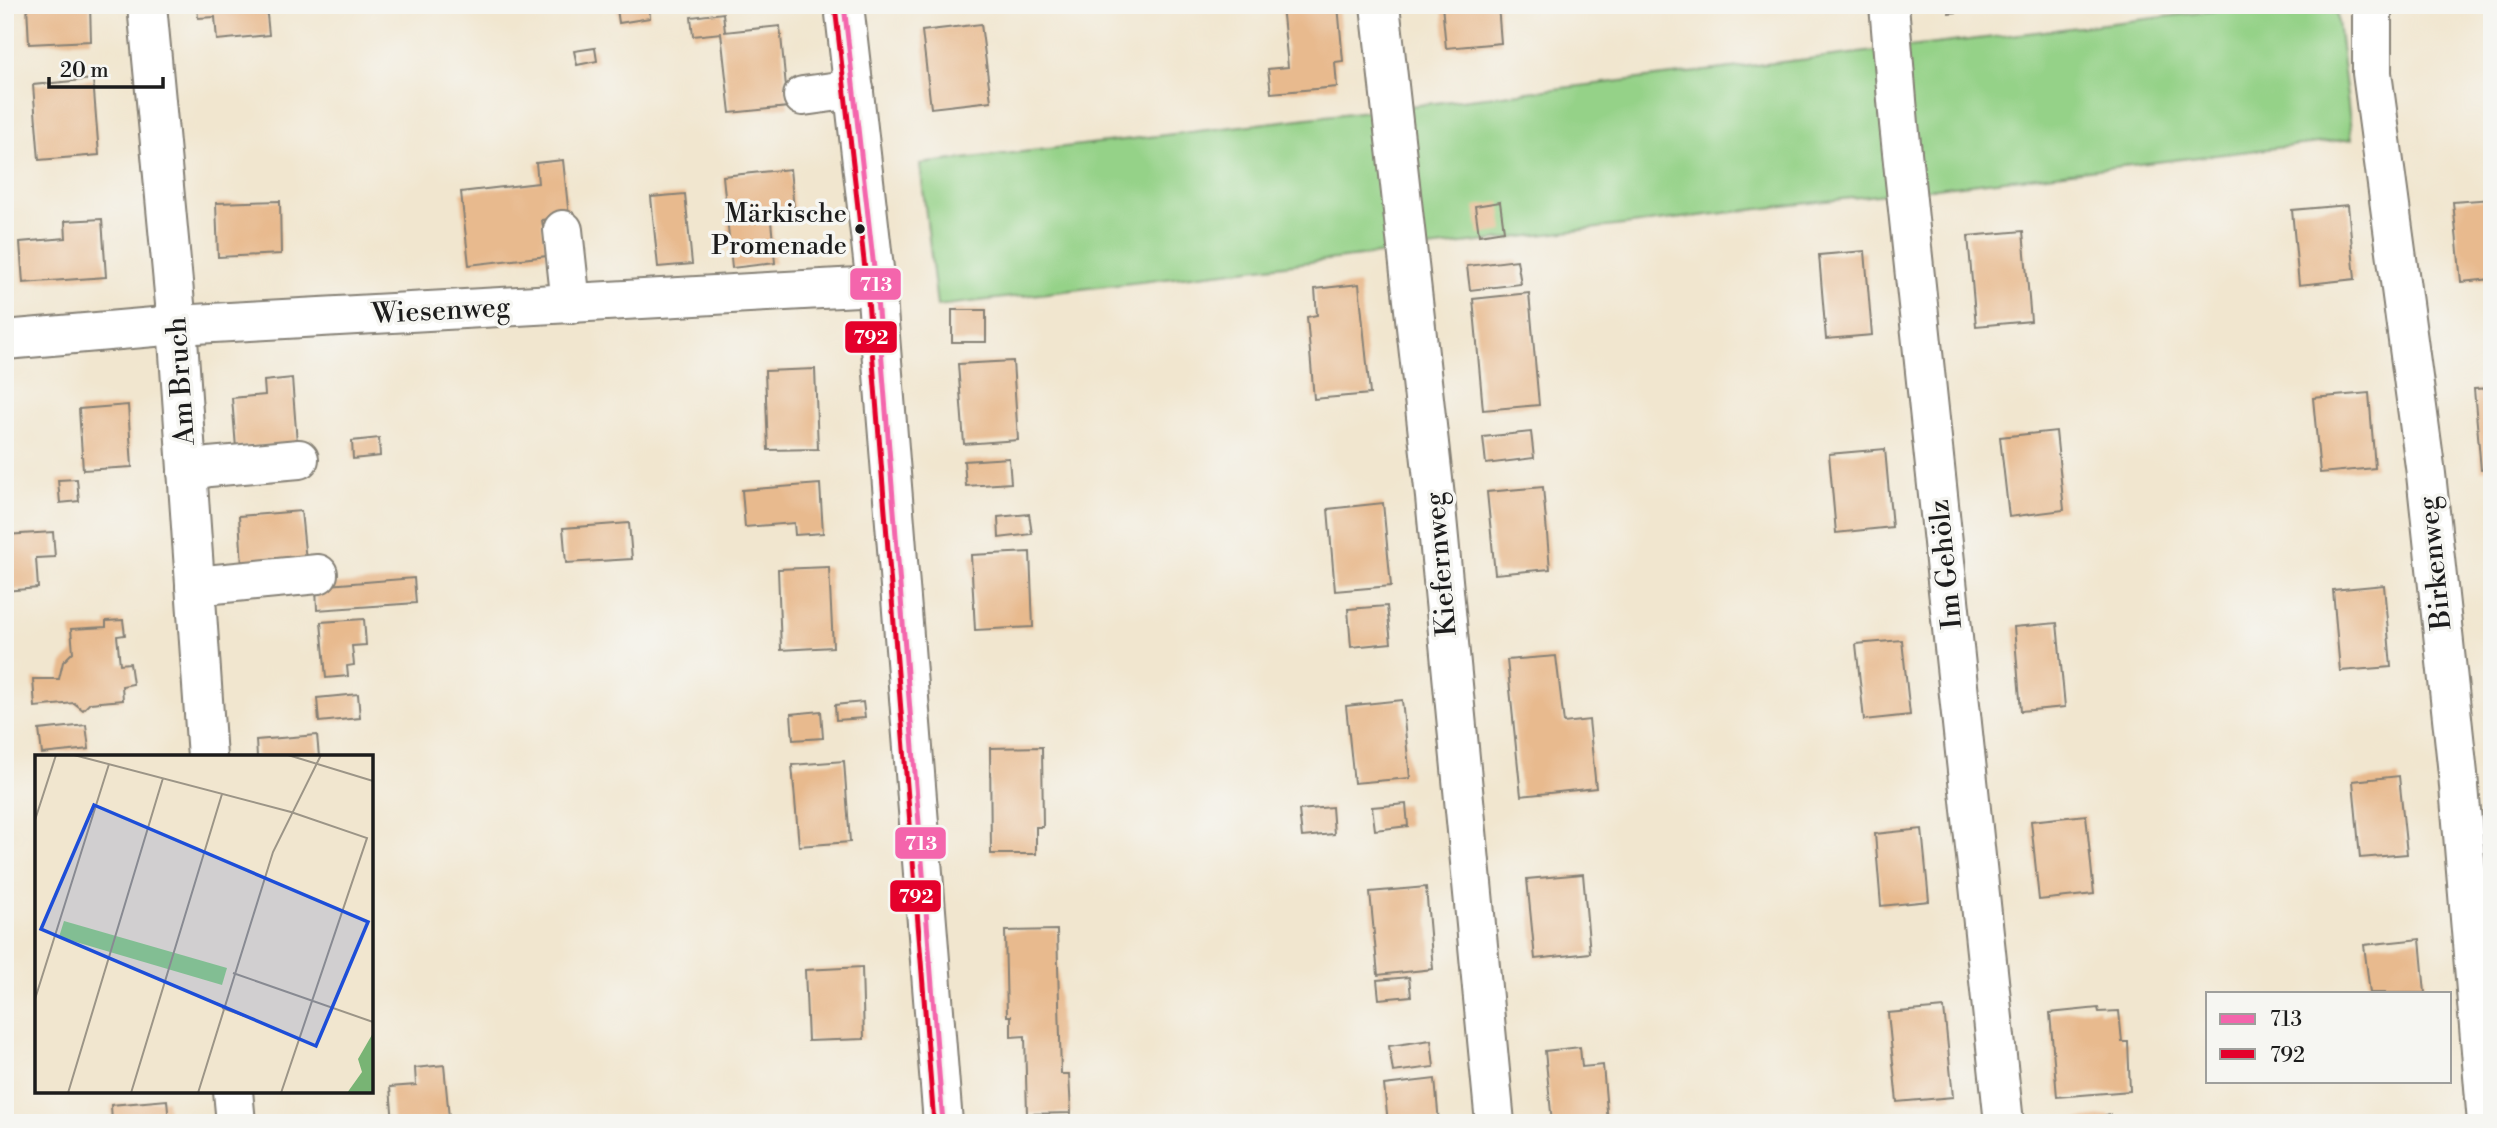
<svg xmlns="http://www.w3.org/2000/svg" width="2497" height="1128" font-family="'Libre Bodoni',serif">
  <rect width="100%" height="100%" fill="#f6f6f2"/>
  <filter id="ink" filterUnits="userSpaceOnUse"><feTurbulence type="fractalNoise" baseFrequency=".0143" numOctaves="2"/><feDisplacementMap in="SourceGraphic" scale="14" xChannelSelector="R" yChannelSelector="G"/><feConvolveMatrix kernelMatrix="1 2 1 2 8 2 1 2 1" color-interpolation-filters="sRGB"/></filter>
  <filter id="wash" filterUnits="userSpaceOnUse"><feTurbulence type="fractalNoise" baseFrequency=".00686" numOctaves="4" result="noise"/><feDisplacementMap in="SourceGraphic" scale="28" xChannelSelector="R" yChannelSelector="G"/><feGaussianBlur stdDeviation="1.57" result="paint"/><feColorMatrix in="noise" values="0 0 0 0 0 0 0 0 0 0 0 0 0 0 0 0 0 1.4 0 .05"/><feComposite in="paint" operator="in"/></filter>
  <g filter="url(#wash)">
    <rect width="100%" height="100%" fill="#f1e6cf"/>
    <path fill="#95d288" stroke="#587752" stroke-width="2" d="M2264 5H2336L2352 139 937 306 920 164Z"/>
    <g id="blocks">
      <g fill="#e8ba8e">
        <path d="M27 5H90L91 41 29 44Z"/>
        <path d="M197 5H266L269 35 217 40 215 17 198 18Z"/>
        <path d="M641 5H649L650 18 619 23 617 9Z"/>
        <path d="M1282 5H1338L1343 61 1335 62 1337 87 1271 93 1268 69 1288 67Z"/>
        <path d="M1442 5H1498L1501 43 1446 48Z"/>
        <path d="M1948 5H2008V7L1949 13Z"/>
        <path d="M723 13 725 32 780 26 788 107 730 113 721 33 693 36 691 17Z"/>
        <path d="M981 24 991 101 931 108 922 31Z"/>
        <path d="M595 48 597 61 577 65 574 51Z"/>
        <path d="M93 79 99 155 39 160 33 85Z"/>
        <path d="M563 160 569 217 542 220 547 256 469 265 461 192 538 183 536 163Z"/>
        <path d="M790 169 795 219 771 221 775 263 732 268 723 176Z"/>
        <path d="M685 194 692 264 658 267 651 197Z"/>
        <path d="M2492 199V279L2461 282 2453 202Z"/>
        <path d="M280 201 281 254 218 257 216 203Z"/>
        <path d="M1500 202 1504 231 1479 235 1475 206Z"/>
        <path d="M2348 205 2355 279 2299 285 2292 210Z"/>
        <path d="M102 219 106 277 23 283 20 242 66 238 65 221Z"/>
        <path d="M2023 231 2031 321 1976 326 1968 236Z"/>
        <path d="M1865 251 1872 335 1826 339 1819 255Z"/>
        <path d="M1517 260 1521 284 1470 290 1467 266Z"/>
        <path d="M1359 284 1370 394 1314 399 1307 317 1317 315 1315 289Z"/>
        <path d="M1529 293 1539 405 1483 410 1473 299Z"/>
        <rect x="952" y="310" width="34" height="32"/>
        <path d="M1013 361 1018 440 964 444 958 364Z"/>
        <path d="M815 369 818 449 768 450 765 371Z"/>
        <path d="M292 378 297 443 236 448 232 398 265 395 264 381Z"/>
        <path d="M2492 388V469L2481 470 2474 389Z"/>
        <path d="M2369 393 2375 468 2320 473 2313 398Z"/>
        <path d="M128 405 132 467 83 470 79 409Z"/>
        <path d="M2056 431 2064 510 2009 517 2000 437Z"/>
        <path d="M1531 432 1534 458 1486 464 1483 437Z"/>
        <path d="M379 438 380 456 353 459 352 441Z"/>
        <path d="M1885 449 1892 527 1836 533 1829 454Z"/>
        <path d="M1009 458 1011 483 966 486 964 461Z"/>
        <path d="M77 479 79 501 60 503 58 480Z"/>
        <path d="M820 484 823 533 795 535 794 523 745 527 742 490Z"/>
        <path d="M1543 487 1550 569 1495 574 1487 492Z"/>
        <path d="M1383 503 1391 586 1335 591 1328 509Z"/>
        <path d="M301 511 306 561 242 566 239 516Z"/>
        <path d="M1029 514 1032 534 999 538 998 517Z"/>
        <path d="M629 523 632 559 566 563 563 528Z"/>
        <path d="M53 532 55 557 36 558 38 588 5 591V535Z"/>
        <path d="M1030 552 1033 627 975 630 971 555Z"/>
        <path d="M829 567 833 647 781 650 778 569Z"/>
        <path d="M414 578 416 603 317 610 316 586Z"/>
        <path d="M2384 585 2391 667 2340 671 2333 590Z"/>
        <path d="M1387 606 1391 643 1351 647 1348 609Z"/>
        <path d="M364 619 366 645 352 646 354 665 347 666 348 676 326 678 321 622Z"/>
        <path d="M123 620 125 635 117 636 120 664 130 663 133 684 122 686 123 700 90 703 83 710 74 703 35 707 33 679H59L63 662 73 652 71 629 106 627V621Z"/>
        <path d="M2057 623 2065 707 2021 711 2014 627Z"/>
        <path d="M1902 640 1910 715 1864 720 1856 644Z"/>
        <path d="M1556 656 1564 723 1589 720 1596 788 1521 796 1507 660Z"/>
        <path d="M358 694 360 718 319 722 317 698Z"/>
        <path d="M1402 700 1410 778 1354 783 1346 706Z"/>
        <path d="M863 702 865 718 836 720 835 705Z"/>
        <path d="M821 711 823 738 793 740 791 714Z"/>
        <path d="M86 725 89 749 42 754 39 730Z"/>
        <path d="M317 735 319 757H257L256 740Z"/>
        <path d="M1042 747 1043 827H1036V854H991L990 748Z"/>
        <path d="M844 761 850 842 799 846 792 765Z"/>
        <path d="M2399 776 2407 854 2360 858 2353 781Z"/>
        <path d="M1406 804 1408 826 1375 830 1372 807Z"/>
        <path d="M1332 807 1334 834 1302 837 1299 810Z"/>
        <path d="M2086 815 2094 894 2039 900 2031 821Z"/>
        <path d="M1922 829 1929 901 1881 906 1875 834Z"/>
        <path d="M1583 874 1590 953 1535 959 1527 879Z"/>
        <path d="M1426 887 1433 969 1378 975 1370 892Z"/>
        <path d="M1057 930 1061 1074H1069L1071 1113 1027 1114 1025 1036 1011 1037V1016H1007L1005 931Z"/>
        <path d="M2420 939 2425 993H2370L2364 945Z"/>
        <path d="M862 967 864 1039 808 1041 805 970Z"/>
        <path d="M1409 977 1411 996 1379 999 1377 980Z"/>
        <path d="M1944 1008 1953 1097 1897 1102 1888 1013Z"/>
        <path d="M2098 1008 2099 1012 2119 1011 2122 1042H2128L2130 1091 2057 1097 2050 1013Z"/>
        <path d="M1431 1040 1434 1067 1393 1072 1389 1046Z"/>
        <path d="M1580 1047 1582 1067 1603 1065 1608 1123H1552L1545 1051Z"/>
        <path d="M444 1065 449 1118 393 1123 390 1087 416 1085 415 1068Z"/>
        <path d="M1435 1079 1439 1123H1388L1384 1085Z"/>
        <path d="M167 1100 169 1123H112L111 1105Z"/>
        <path d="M2110 1115 2111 1123H2061V1121Z"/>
      </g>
    </g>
  </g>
  <g filter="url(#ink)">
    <use href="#blocks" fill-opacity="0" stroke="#868176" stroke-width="2"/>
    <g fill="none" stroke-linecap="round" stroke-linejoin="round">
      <g stroke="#868176" stroke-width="42">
        <g id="minor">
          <path d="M147 5 177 325 207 757"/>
          <path d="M844 5 876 286 943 1123"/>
          <path d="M1380 5 1435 497 1495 1123"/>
          <path d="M1889 5 1899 124 2004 1123"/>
          <path d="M2372 5V73L2426 474 2458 774 2487 1123"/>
          <path d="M803 96 854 89"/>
          <path d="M563 230 571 304"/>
          <path d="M5 340 177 325 876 286"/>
          <path d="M187 472 209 467 299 459"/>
          <path d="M195 586 318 574"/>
          <path d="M233 1091 236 1123"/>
        </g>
      </g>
      <use href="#minor" stroke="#fff" stroke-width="38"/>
      <g stroke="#f6f6f2" stroke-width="10">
        <path id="bus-1" d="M844 5 876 286 943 1123"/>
      </g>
      <g stroke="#f6f6f2" stroke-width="10">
        <path id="bus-2" d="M835 6 867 287 934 1123"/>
      </g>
      <use href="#bus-1" stroke="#f465ac" stroke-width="5"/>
      <use href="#bus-2" stroke="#e4002b" stroke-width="5"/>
    </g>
  </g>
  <circle fill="#1c1c1c" stroke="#f6f6f2" stroke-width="2.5" cx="860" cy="229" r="6"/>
  <g text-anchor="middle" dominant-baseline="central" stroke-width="7" stroke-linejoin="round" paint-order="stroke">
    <g font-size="26" fill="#1c1c1c" stroke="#f6f6f2" text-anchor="end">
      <text x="847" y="214">Märkische<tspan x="847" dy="32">Promenade</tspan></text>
    </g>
    <g font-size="28" fill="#1c1c1c" stroke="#f6f6f2">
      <text transform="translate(441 311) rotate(-3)">Wiesenweg</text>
      <text transform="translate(181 381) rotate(-94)">Am Bruch</text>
      <text transform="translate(2435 563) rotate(-96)">Birkenweg</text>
      <text transform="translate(1441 564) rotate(-95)">Kiefernweg</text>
      <text transform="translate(1946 564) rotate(-96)">Im Gehölz</text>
    </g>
  </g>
  <g transform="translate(35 755)">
    <rect width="338" height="338" fill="#f1e6cf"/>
    <path d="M29 166 192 213 187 230 24 182Z" fill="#95d288"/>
    <path d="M338 278V338H312L327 317 323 304Z" fill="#78b474"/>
    <path fill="none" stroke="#9c9587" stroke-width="2" d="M39 0 256 57 332 83 246 338M253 0 338 26M0 65 21 0M198 218 338 267M0 244 74 9M187 253 213 262M33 338 128 23M96 338 187 39M163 338 238 97 286 0"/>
    <path fill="#1d4ed8" fill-opacity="0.15" stroke="#1d4ed8" stroke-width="3.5" d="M59 50 333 167 281 291 6 174Z"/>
    <rect width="338" height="338" fill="none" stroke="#1c1c1c" stroke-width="3.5"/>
  </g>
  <g stroke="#f6f6f2" stroke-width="2.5">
    <rect x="849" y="267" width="53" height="34" rx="7" fill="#f465ac"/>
    <rect x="844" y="320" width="54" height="34" rx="7" fill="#e4002b"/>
    <rect x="894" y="826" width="53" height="34" rx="7" fill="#f465ac"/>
    <rect x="889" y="879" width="53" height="34" rx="7" fill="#e4002b"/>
  </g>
  <g font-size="19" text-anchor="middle" font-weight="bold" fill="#fff">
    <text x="876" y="291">713</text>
    <text x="871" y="344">792</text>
    <text x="921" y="850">713</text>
    <text x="916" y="903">792</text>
  </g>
  <rect width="2497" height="1128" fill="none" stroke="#f6f6f2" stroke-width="28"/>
  <rect x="2206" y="992" width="245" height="91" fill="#f6f6f2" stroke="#9f9f9c" stroke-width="2"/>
  <rect x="2220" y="1014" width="35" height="10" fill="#f465ac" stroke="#9f9f9c" stroke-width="2"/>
  <text x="2270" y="1026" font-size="21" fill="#1c1c1c">713</text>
  <rect x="2220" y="1049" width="35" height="10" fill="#e4002b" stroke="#9f9f9c" stroke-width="2"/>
  <text x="2270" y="1062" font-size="21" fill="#1c1c1c">792</text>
  <path d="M49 77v10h114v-10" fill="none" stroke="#1c1c1c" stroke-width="3.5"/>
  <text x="60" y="77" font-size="21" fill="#1c1c1c" stroke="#f6f6f2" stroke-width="5" paint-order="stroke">20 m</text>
</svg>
